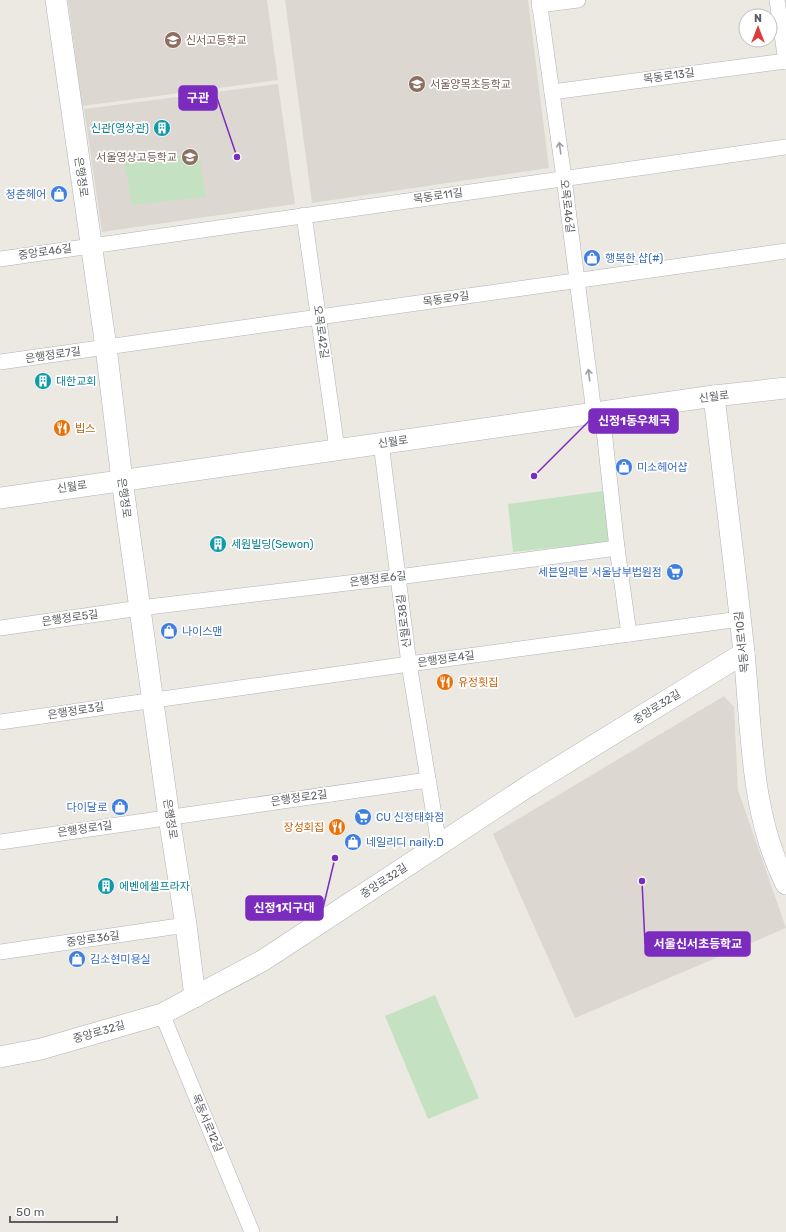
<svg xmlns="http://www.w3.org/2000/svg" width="786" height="1232" font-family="Rubik,'Noto Sans KR',sans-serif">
  <rect width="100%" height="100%" fill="#ece9e3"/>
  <g fill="#dcd8d1">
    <path d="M68 0H267L278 80 82 106Z"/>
    <path d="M285 0H528L549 168 312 203Z"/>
    <path d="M278 84 295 204 102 232 84 109Z"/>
    <path d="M724 696 734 707 738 790 786 928 575 1018 493 834Z"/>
  </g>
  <g fill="#c4e2c1">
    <path d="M199 154 206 197 132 205 124 161Z"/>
    <path d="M603 491 610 542 513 552 508 504Z"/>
    <path d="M435 995 479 1098 428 1119 385 1016Z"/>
  </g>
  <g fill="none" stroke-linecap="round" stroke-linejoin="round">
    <g stroke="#b0b3b7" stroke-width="16">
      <g id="street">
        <path d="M539 0 564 178 594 413"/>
        <path d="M777 0 786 62"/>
        <path d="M539 5 578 0"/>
        <path d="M552 92 786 61"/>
        <path d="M304 215 337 449"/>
        <path d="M0 259 786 147"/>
        <path d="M0 362 786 251"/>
        <path d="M602 412 617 548 629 634"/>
        <path d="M381 443 409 664 439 845"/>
        <path d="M0 628 140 608 398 577 617 548"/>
        <path d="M0 722 409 664 740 619"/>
        <path d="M0 842 428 780"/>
        <path d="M0 952 186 925"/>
        <path d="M162 1014 252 1232"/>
      </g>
    </g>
    <g stroke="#afb3b7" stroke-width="22">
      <g id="secondary">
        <path d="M56 0 106 347 122 480 169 817 186 925 195 997"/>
        <path d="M714 396C724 482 735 567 744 653 752 731 750 813 786 884"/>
        <path d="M0 498 714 396 786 388"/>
        <path d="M0 1057 41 1049 162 1014 262 961 530 785 744 653"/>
      </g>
    </g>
    <use href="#street" stroke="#fff" stroke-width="15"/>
    <use href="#secondary" stroke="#fff" stroke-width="21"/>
  </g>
  <defs><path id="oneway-shaft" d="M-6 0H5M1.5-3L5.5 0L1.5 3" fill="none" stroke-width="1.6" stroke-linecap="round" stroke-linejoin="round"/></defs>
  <g stroke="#9d9fa1">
    <use href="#oneway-shaft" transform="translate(560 148) rotate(-98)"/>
    <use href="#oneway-shaft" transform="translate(589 375) rotate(-97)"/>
  </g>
  <defs>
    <g id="school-disc" transform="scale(0.9)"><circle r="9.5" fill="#8d6e63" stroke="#fff"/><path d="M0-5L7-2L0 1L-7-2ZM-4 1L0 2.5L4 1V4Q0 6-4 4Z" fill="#fff"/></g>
    <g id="building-disc" transform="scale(0.9)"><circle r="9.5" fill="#0f9aa8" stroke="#fff"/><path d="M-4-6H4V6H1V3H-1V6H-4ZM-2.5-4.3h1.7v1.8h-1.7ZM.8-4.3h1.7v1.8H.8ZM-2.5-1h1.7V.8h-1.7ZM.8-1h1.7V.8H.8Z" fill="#fff"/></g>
    <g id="shop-disc" transform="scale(0.9)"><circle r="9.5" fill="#3f7fe0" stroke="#fff"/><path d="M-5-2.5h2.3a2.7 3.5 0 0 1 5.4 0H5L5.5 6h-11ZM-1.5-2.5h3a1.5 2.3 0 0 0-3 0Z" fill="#fff"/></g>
    <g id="restaurant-disc" transform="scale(0.9)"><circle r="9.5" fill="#e8710a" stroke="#fff"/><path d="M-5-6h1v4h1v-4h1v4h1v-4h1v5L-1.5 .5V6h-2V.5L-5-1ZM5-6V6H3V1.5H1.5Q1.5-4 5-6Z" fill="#fff"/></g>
    <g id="supermarket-disc" transform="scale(0.9)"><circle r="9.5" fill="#3f7fe0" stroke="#fff"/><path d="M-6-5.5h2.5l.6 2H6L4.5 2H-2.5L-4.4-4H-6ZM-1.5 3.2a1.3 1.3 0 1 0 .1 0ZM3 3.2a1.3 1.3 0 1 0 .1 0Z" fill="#fff"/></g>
  </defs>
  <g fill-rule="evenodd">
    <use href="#school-disc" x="173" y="40"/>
    <use href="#school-disc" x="417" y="84"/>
    <use href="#building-disc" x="162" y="128"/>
    <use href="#school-disc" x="190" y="157"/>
    <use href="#shop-disc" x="59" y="194"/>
    <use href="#shop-disc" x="592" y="258"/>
    <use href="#building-disc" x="43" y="381"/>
    <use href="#restaurant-disc" x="62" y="428"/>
    <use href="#shop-disc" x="624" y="467"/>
    <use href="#building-disc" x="218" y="544"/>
    <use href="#supermarket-disc" x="675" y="572"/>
    <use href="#shop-disc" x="169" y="631"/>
    <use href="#restaurant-disc" x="445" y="682"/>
    <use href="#shop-disc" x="120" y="807"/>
    <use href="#supermarket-disc" x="363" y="817"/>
    <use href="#restaurant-disc" x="337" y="827"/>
    <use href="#shop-disc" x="353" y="842"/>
    <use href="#building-disc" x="106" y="886"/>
    <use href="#shop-disc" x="77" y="959"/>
  </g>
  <g text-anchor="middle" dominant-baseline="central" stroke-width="3.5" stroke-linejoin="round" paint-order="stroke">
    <g font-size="11" fill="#785e54" stroke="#fff" text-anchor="start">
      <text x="186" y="40">신서고등학교</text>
      <text x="430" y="84">서울양목초등학교</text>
      <text x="177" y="157" text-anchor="end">서울영상고등학교</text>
    </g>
    <g font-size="11" fill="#5b5f62" stroke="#fff">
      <text transform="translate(669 76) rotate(-8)">목동로13길</text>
      <text transform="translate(81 177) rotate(82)">은행정로</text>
      <text transform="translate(438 196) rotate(-8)">목동로11길</text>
      <text transform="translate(567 206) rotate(83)">오목로46길</text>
      <text transform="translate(45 252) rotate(-8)">중앙로46길</text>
      <text transform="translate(446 299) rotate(-8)">목동로9길</text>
      <text transform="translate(321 332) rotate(82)">오목로42길</text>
      <text transform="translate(53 355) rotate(-8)">은행정로7길</text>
      <text transform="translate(714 397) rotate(-7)">신월로</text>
      <text transform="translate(393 442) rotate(-8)">신월로</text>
      <text transform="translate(72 487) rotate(-8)">신월로</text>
      <text transform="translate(124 498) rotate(82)">은행정로</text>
      <text transform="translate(378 579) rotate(-7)">은행정로6길</text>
      <text transform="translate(70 618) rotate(-8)">은행정로5길</text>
      <text transform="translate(404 621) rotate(-97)">신월로38길</text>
      <text transform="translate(742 642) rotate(-96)">목동서로10길</text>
      <text transform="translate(446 659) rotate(-8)">은행정로4길</text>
      <text transform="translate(657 707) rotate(-32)">중앙로32길</text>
      <text transform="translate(76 711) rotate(-9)">은행정로3길</text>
      <text transform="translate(299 798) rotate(-8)">은행정로2길</text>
      <text transform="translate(170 819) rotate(81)">은행정로</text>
      <text transform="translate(85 829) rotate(-8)">은행정로1길</text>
      <text transform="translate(384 881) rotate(-33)">중앙로32길</text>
      <text transform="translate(93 939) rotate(-8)">중앙로36길</text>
      <text transform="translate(99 1032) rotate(-16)">중앙로32길</text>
      <text transform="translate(207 1123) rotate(67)">목동서로12길</text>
    </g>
    <g font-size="11" fill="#0d838f" stroke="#fff" text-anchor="start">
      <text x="149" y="128" text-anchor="end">신관(영상관)</text>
      <text x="56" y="381">대한교회</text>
      <text x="231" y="544">세원빌딩(Sewon)</text>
      <text x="119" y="886">에벤에셀프라자</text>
    </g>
    <g font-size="11" fill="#366cbe" stroke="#fff" text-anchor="start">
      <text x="46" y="194" text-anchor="end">청춘헤어</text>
      <text x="605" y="258">행복한 샵(#)</text>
      <text x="637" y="467">미소헤어샵</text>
      <text x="662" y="572" text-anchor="end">세븐일레븐 서울남부법원점</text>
      <text x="182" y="631">나이스맨</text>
      <text x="107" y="807" text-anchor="end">다이달로</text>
      <text x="376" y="817">CU 신정태화점</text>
      <text x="366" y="842">네일리디 naily:D</text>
      <text x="90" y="959">김소현미용실</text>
    </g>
    <g font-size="11" fill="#c56008" stroke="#fff" text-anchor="start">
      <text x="75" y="428">빕스</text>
      <text x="458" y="682">유정횟집</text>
      <text x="324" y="827" text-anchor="end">장성회집</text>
    </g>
  </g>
  <path fill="none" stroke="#7b2cbf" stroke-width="1.5" d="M237 157L217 98M534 476L589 421M335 858L323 908M642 881L645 944"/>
  <g fill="#7b2cbf" stroke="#fff" stroke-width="1.5">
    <circle cx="237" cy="157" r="4"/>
    <circle cx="534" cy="476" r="4"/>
    <circle cx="335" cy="858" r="4"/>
    <circle cx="642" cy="881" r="4"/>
  </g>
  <g fill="#7b2cbf" stroke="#7b2cbf" stroke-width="1.5">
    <rect x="179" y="86" width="38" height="24" rx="4"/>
    <rect x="589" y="409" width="89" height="24" rx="4"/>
    <rect x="246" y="896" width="77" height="24" rx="4"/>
    <rect x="645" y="932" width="105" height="24" rx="4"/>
  </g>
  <g font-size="12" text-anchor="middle" font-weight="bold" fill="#fff">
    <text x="198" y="102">구관</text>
    <text x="634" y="425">신정1동우체국</text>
    <text x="284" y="912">신정1지구대</text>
    <text x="698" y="948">서울신서초등학교</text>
  </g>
  <g transform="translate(758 28)"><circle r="19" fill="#ffffff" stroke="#bdbfc0"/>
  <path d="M0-3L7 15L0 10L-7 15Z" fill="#da3b3c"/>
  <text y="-6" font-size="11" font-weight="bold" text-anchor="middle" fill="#5b5f62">N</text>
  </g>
  <path d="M10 1216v6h107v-6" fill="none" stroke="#5b5f62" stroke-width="2"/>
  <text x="16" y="1216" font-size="12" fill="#5b5f62" stroke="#ffffff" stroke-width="3" paint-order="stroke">50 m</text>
</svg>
